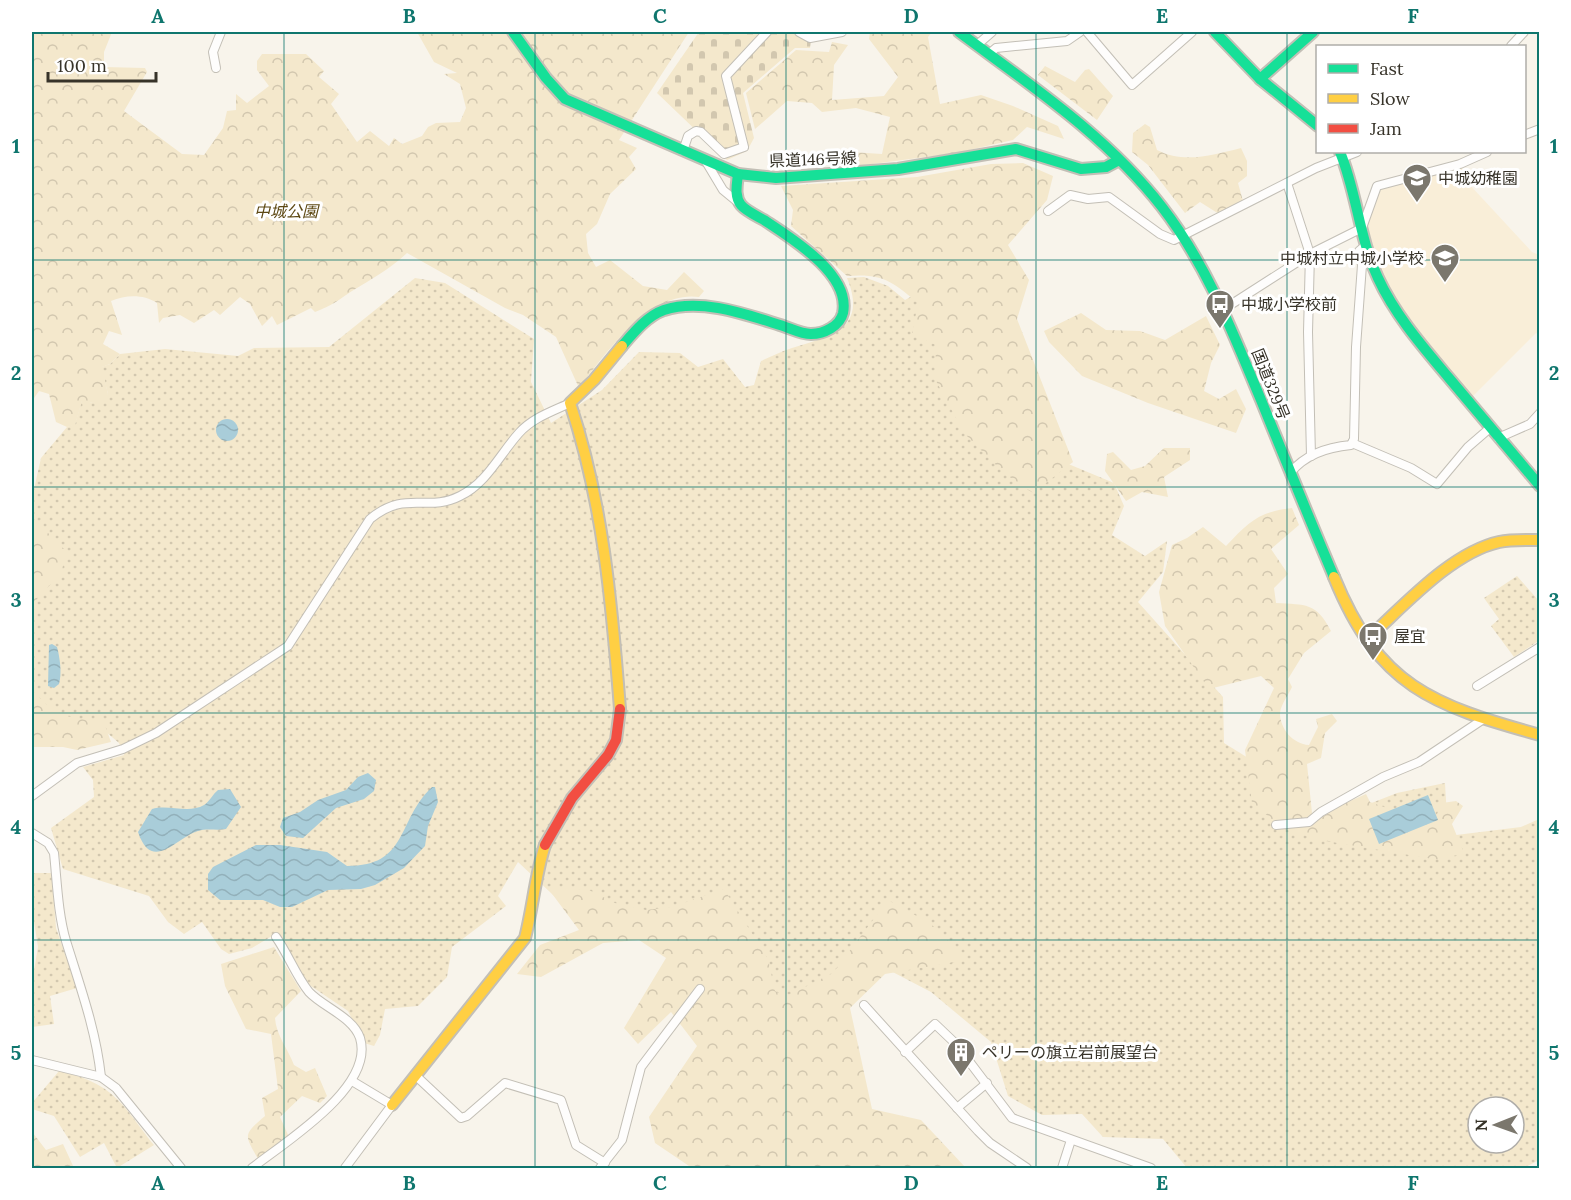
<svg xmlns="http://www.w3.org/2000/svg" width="1571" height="1200" font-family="Lora,'Noto Sans JP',serif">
  <defs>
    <pattern id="grass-dots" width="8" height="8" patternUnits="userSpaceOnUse" patternTransform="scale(1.5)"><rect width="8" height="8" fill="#f4e8cc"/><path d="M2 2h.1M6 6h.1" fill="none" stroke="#d2c7af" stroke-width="1.8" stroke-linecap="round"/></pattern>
    <pattern id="forest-crowns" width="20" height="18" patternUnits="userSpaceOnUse" patternTransform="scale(1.5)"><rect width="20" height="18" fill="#f4e8cc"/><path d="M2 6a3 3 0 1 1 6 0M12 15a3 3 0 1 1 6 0" fill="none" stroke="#d2c7af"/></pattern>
    <pattern id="cemetery-stones" width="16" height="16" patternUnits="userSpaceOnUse" patternTransform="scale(1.5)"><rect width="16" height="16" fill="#f4e8cc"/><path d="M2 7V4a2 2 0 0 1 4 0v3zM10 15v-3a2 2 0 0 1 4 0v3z" fill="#d2c7af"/></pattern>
    <pattern id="water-waves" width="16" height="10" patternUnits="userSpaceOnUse" patternTransform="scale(1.5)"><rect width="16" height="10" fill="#a9cdd9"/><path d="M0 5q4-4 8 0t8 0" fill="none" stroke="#92b0ba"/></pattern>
  </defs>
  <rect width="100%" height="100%" fill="#f8f4eb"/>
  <path fill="#f9eed8" d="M1462 166 1469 184 1532 252 1539 255V335L1536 333 1471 398 1414 330 1394 299 1371 249 1366 229 1380 189Z"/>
  <g fill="url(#grass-dots)" fill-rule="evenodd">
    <path d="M864 277 888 286 905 300 928 287 1066 463 1114 483 1124 506 1112 535 1145 556 1167 541 1163 572 1138 602 1223 697 1224 743 1253 761 1282 818 1336 817 1397 793 1445 783 1448 836 1521 827 1539 819V1160L1524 1168H1187L1163 1139 1103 1137 1082 1114 1042 1115 1008 1096 991 1042 931 992 885 968 773 1004 763 974 568 909 518 862 498 896 506 906 452 947 447 977 418 1006 385 1009 380 1035 374 1046 364 1043 348 1011 302 980 272 936 252 948 229 954 221 949 202 922 184 934 168 922 149 896 63 869 51 828 94 797 93 780 83 767 124 755 119 743 99 726 53 742 32 703V498L41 458 67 427 75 424 82 400 93 403 108 394 101 367 110 364 120 354 165 349 238 356 254 348 329 347 415 278 445 283 534 339 531 382 551 423 602 390 639 352 680 353 698 367 723 359 745 387 754 385 761 361C771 357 781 351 792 348 831 336 868 329 847 278ZM1478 1107H1514V1143H1478Z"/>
    <path d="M1517 576 1539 601 1540 640 1514 657 1491 626 1499 619 1484 598Z"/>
    <path d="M32 873H52L56 928 77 988 50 996 54 1024 32 1027V982L38 947 32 909Z"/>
    <path d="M59 1071C115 1084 121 1103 154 1145L117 1168 104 1143 80 1157 54 1116 32 1109V1103Z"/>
  </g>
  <g fill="url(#forest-crowns)">
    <path d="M32 32H112L104 52V67L145 68 147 72 124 111 182 154 204 155 223 128 227 111 236 110V94L247 103 269 86 257 70V61L262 54H306L324 71 319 77 339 94 331 104 357 142 370 131 389 146 394 138 402 144 422 136 428 127 436 123 460 122 466 108 460 84 444 74 457 73 434 62 417 32H689L619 140 637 148 629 157 636 169 610 194 597 224 586 234 588 253 596 267 610 260 643 286 667 290 684 272 704 291 699 297C650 290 605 354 579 388L556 337 523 315 505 308 407 253C389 270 373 278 352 291 337 301 333 305 315 312L311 308 277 325 272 316 262 326 250 304 240 297 220 315 214 310 194 323 180 315 163 318 159 323 157 303C143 294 126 295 111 301L122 335 109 331 103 344 120 354 110 364 102 367 108 394 104 402 93 403 82 401 75 425 67 427 56 422 49 394 39 391 32 401Z"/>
    <path d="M870 32H932L928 37 940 104 981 95 1013 106 1058 126 1064 139 1027 127 1013 140 956 153 842 168 836 151 882 154 890 117 856 108 822 112 812 103 787 101 755 129 746 93 796 50 829 52 832 42 848 45 834 65 832 100 884 96 898 77 869 39Z"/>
    <path d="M1045 66 1075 82 1085 70 1089 69 1113 96 1097 120 1038 75Z"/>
    <path d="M1145 124 1150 127 1157 150C1184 164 1213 155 1241 148L1247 161V176L1238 183 1243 201 1219 214 1200 202 1185 213 1148 165 1132 152 1133 133Z"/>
    <path d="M1023 163 1053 176 1047 200 1008 245 1029 280 1017 319 1073 462 1033 493 1004 473 964 433 935 379 936 345 912 334 918 303C892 281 882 273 847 276L791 226 793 210 781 186 917 177 991 164Z"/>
    <path d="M1081 313 1106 330 1140 331 1165 340 1206 316 1220 345 1211 363 1204 391 1219 399 1236 389 1246 409 1236 433 1148 403 1082 376 1049 342 1044 331Z"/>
    <path d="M1164 448H1190V460L1164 477 1168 497 1142 492 1126 501 1105 471 1107 454 1113 452 1131 470 1145 466Z"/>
    <path d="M1292 508 1299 525 1271 549 1288 574 1274 588 1276 603C1306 605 1316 602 1331 631L1304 653 1288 679 1292 687C1289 694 1281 704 1280 713 1280 729 1293 744 1309 745L1318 727 1316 719 1332 714 1337 721 1325 733 1321 758 1307 764 1312 813 1319 819 1341 805 1366 794 1370 802 1401 813 1412 825H1432L1442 803 1456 801 1463 806 1452 824 1464 853 1439 860 1320 840 1284 829 1252 803 1245 750 1274 688 1261 676 1209 689 1165 626 1159 592 1172 545 1187 538 1203 527 1226 546C1249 522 1258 512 1292 508Z"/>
    <path d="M32 517 66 551 61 575 38 596 32 620Z"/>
    <path d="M32 689C51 714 71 721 103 720L111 742 77 750 63 747H32Z"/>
    <path d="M547 887 589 890 615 903 646 910 672 907 724 889 768 959 775 991 785 997 833 973 888 900 931 924 967 960 885 974 850 1008 872 1109 921 1120 966 1168H692L655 1143 649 1117 697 1046 671 1012 638 1044 624 1028 666 958 639 940 603 943 541 977 517 974 540 945 579 930Z"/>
    <path d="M274 947 301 991 275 1018C276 1035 288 1049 294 1065L306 1072 315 1068 327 1096 320 1103 302 1096 280 1117 289 1137 258 1159C244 1134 243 1135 265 1116L262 1098 278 1089 271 1034 246 1029 225 986 221 964Z"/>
    <path d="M33 1133 46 1150 63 1144 74 1168H32Z"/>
  </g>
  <path fill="url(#cemetery-stones)" d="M699 32H812L810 48H795L743 93 754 138 747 151 727 160 657 93Z"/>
  <g fill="url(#water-waves)">
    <circle cx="227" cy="430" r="11"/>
    <path d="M52 644 57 647C60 658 62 673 59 684L54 688 48 686 49 645Z"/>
    <path d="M368 773 376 780 374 791 364 799 336 808 303 838 286 836 280 827 283 818 300 812 318 800 346 790 358 777Z"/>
    <path d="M432 787H435L438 802 428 826 425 846 404 868 375 885 361 889 328 890 292 907H280L263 900H220L208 890V874L213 867 256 845H280L327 852 347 866C409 866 396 821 432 787Z"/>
    <path d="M230 789 241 807 226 829C217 831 207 828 198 831 177 837 152 874 138 832L152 809C168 804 189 814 204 805 209 802 213 794 218 790Z"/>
    <path d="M1428 795 1438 820 1379 844 1369 819Z"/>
  </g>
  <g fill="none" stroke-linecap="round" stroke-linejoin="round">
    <g stroke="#c3bfb6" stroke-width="10">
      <g id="street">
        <path d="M799 32 810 38 842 32"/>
        <path d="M1087 32 1132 85 1192 32"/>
        <path d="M977 45 992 32"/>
        <path d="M1511 46 1524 32"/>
        <path d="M989 54 996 48 1067 41 1080 32"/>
        <path d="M216 68 213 52 221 32"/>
        <path d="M1524 135 1540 129"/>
        <path d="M683 151 688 136 696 131 701 132 724 154 744 147 726 76 767 32"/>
        <path d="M705 160 723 190 740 204"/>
        <path d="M1287 183 1310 254 1308 332 1311 456"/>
        <path d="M1048 211 1070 195 1088 199 1109 197 1160 234 1174 240 1316 168 1357 152"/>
        <path d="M1224 309 1310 254 1362 228 1377 186 1460 164 1487 152"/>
        <path d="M1498 438 1530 424 1540 413"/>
        <path d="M1352 443 1411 468 1437 484 1468 447 1490 428"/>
        <path d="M1291 472C1306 454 1329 447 1351 445L1354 439 1356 347 1362 265 1359 251 1366 245"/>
        <path d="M1477 686 1540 647"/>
        <path d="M32 796 77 763 123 749 156 733 288 646 370 519C406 489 427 513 460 496 487 483 500 454 519 433 532 418 553 411 570 403"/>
        <path d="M1276 825 1309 822 1321 812 1383 777 1419 762 1482 720"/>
        <path d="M32 833 48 843 54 853C57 882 58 914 66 941 80 986 96 1030 101 1077"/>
        <path d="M864 1005 978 1131 990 1143 1027 1168"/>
        <path d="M905 1052 935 1024 956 1044 1012 1118 1151 1168"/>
        <path d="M32 1060 101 1077 116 1088 181 1168"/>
        <path d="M415 1075 461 1118 467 1116 505 1083 561 1100 576 1145 605 1163"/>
        <path d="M957 1108 987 1083"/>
        <path d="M252 1168C285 1142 375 1087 360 1038 353 1017 323 1007 309 992 296 976 288 954 276 937"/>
        <path d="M345 1168 392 1105 352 1081"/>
        <path d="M600 1168 622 1140 641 1067 700 989"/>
        <path d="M1062 1168 1071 1140"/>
      </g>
    </g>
    <g stroke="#c3bfb6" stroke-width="14">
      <g id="fast">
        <path d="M513 32 546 78 565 99 738 174 776 178 898 169 1016 149 1081 169 1106 167 1119 160"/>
        <path d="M959 32C1030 85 1107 136 1162 207 1207 265 1233 333 1261 400 1285 459 1309 518 1334 577"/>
        <path d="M1215 32 1260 79 1318 126"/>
        <path d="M1260 79 1313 32"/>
        <path d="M1340 152C1357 193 1359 238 1378 278 1395 315 1423 347 1449 378 1479 414 1510 450 1540 486"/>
        <path d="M622 346C634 332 647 316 664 310 701 298 745 314 780 325 790 328 801 334 811 334 824 334 840 326 843 313 851 274 791 238 764 220 757 216 746 211 741 205 734 196 737 184 738 174"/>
      </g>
    </g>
    <g stroke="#c3bfb6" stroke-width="14">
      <g id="slow">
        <path d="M1334 577C1379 687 1432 705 1540 735"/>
        <path d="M1366 640C1402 608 1450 553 1499 542 1512 539 1527 540 1540 540"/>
        <path d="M620 709C612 605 603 502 570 403L594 380 622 346"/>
        <path d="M392 1105 525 938C533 907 535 876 545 845"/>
      </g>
    </g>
    <g stroke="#c3bfb6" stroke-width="14">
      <path id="jam" d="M545 845 572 798 608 755 616 740 620 709"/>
    </g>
    <use href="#street" stroke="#fefdfc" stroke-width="8"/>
    <use href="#fast" stroke="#16e098" stroke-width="10"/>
    <use href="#slow" stroke="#ffcf43" stroke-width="10"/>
    <use href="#jam" stroke="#f24e42" stroke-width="10"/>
  </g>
  <path fill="none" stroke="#0f766e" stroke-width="1.5" stroke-opacity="0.55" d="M284 32V1168M535 32V1168M786 32V1168M1036 32V1168M1287 32V1168M32 260H1540M32 487H1540M32 713H1540M32 940H1540"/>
  <defs>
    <g id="school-pin" transform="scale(1.5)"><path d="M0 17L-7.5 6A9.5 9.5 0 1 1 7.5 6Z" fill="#7b776d" stroke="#fff"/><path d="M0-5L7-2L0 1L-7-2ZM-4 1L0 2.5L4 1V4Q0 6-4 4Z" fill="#fff"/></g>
    <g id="bus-pin" transform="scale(1.5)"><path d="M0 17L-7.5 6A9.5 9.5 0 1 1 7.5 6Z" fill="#7b776d" stroke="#fff"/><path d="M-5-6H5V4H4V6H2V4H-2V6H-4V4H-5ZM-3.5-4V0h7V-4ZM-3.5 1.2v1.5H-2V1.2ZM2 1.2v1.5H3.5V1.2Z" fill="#fff"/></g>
    <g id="building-pin" transform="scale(1.5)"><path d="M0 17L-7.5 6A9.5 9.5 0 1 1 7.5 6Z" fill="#7b776d" stroke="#fff"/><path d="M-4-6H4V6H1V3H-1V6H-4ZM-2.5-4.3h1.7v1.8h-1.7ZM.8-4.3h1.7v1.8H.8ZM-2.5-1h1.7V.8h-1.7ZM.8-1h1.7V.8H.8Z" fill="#fff"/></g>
  </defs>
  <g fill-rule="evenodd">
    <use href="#school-pin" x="1417" y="178"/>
    <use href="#school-pin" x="1445" y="258"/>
    <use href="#bus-pin" x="1220" y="304"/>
    <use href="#bus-pin" x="1373" y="636"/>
    <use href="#building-pin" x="961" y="1052"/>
  </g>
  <g text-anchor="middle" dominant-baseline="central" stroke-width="6" stroke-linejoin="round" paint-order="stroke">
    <g font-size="16" fill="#373329" stroke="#fff">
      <text transform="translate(813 159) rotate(-2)">県道146号線</text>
      <text transform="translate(1271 384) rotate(68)">国道329号</text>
    </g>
    <g font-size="16" fill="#373329" stroke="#fff" text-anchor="start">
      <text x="1438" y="178">中城幼稚園</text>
      <text x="1424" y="258" text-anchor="end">中城村立中城小学校</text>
      <text x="1241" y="304">中城小学校前</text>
      <text x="1394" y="636">屋宜</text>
      <text x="982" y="1052">ペリーの旗立岩前展望台</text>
    </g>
    <g font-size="16" font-style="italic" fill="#5e4914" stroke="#fff">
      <text x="286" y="211">中城公園</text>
    </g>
  </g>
  <rect width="1571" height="1200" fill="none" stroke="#ffffff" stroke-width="66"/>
  <rect x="1316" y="45" width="210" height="108" fill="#ffffff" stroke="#afada9" stroke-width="1.5"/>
  <rect x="1328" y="64" width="30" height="9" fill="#16e098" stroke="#afada9" stroke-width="1.5"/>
  <text x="1370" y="75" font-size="18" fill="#373329">Fast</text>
  <rect x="1328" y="94" width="30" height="9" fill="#ffcf43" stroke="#afada9" stroke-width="1.5"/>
  <text x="1370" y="105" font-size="18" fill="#373329">Slow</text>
  <rect x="1328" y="124" width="30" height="9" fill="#f24e42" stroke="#afada9" stroke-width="1.5"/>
  <text x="1370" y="135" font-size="18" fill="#373329">Jam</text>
  <g transform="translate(1496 1125) rotate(269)"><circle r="28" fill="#ffffff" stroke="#afada9" stroke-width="1.5"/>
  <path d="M0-4.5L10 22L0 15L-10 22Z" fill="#7b776d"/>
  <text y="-9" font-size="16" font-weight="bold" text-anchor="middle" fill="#373329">N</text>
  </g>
  <path d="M48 72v9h108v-9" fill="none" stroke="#373329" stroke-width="3"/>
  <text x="57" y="72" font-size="18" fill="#373329" stroke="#ffffff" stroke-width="4.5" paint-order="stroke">100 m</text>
  <rect x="33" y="33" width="1505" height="1134" fill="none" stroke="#0f766e" stroke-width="2"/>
  <g font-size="20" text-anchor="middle" font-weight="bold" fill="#0f766e">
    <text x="158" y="23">A</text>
    <text x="409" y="23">B</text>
    <text x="660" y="23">C</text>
    <text x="911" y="23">D</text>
    <text x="1162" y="23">E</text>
    <text x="1413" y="23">F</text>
    <text x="16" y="153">1</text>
    <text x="1554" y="153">1</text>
    <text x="16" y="380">2</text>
    <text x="1554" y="380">2</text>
    <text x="16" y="607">3</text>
    <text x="1554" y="607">3</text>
    <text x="16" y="834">4</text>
    <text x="1554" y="834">4</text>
    <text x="16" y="1060">5</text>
    <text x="1554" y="1060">5</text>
    <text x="158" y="1190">A</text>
    <text x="409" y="1190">B</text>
    <text x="660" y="1190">C</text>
    <text x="911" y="1190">D</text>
    <text x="1162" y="1190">E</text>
    <text x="1413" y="1190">F</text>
  </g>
</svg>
